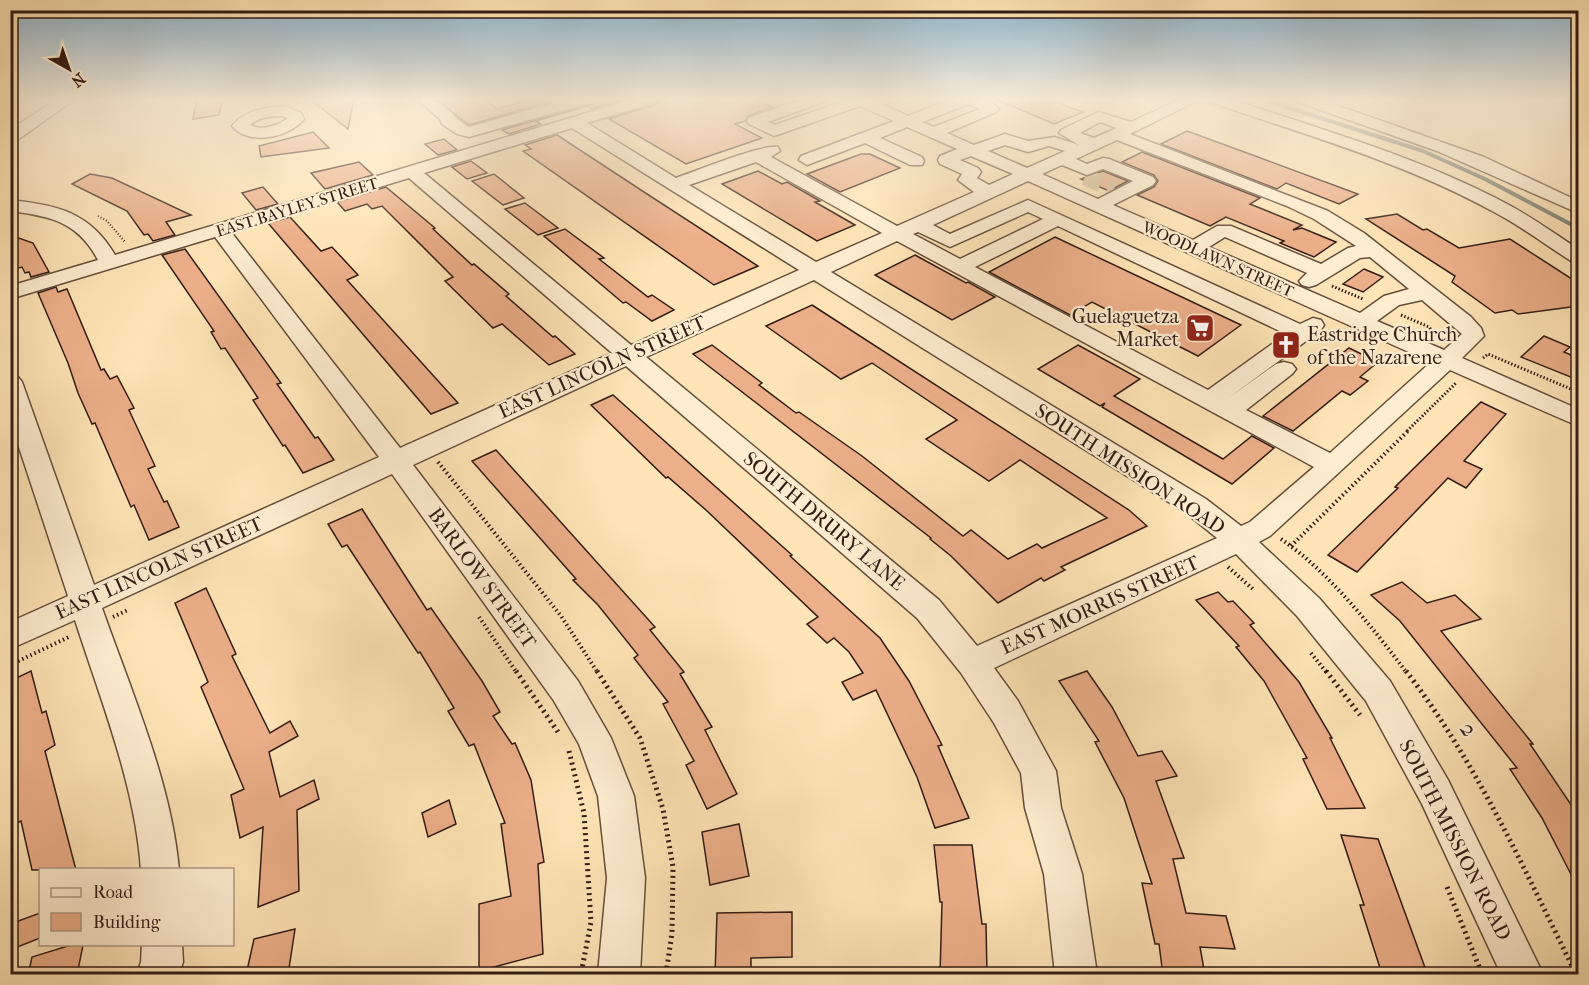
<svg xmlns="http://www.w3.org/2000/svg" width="1589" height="985" font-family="'IM FELL French Canon',serif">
  <rect width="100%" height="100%" fill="#fee4b6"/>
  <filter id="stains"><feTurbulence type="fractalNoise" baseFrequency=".00333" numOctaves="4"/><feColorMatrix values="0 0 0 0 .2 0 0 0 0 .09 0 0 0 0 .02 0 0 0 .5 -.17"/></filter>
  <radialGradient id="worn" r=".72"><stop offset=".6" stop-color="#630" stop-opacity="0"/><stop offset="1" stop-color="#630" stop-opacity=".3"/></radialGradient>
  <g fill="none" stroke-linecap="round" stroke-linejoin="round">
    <path stroke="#767d75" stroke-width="4" d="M1262 99 1423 151 1485 179 1578 228"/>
  </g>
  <g fill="#ecaf89" stroke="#331c14" stroke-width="1.5">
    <path d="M197 99H223L219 115 193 119Z"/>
    <path d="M310 99H354L348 129Z"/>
    <path d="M596 99H624L592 109 587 106 536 121 541 124 509 134 502 130 593 104Z"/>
    <path d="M660 99H756L772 107 748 116 745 121 735 124 762 138 686 164 609 119 657 104Z"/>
    <path d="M995 99H1048L1083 112 1054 124Z"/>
    <path d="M437 100 483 99 498 109 533 99H558L469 125Z"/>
    <path d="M1187 131 1258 157 1358 194 1339 204 1286 183 1277 189 1161 144Z"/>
    <path d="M313 132 329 148 261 157 259 146Z"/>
    <path d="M557 135 644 192 758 266 714 285 523 151 531 149 525 145Z"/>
    <path d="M444 139 457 150 438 155 425 144Z"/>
    <path d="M1142 152 1260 198 1250 204 1302 225 1293 230 1302 228 1336 242 1314 257 1280 243 1284 241 1226 217 1210 226 1137 195 1154 187 1158 181 1154 175 1122 162Z"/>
    <path d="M861 154H870L900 168 840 192 807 174Z"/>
    <path d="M471 161 487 173 467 179 452 167Z"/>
    <path d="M359 162 373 175 325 189 311 173Z"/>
    <path d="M758 171 782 184 787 182 820 201 815 202 855 225 817 241 722 184Z"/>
    <path d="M1103 171 1128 181 1109 191 1081 179Z"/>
    <path d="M90 174 112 178 191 215 166 222 175 235 153 241 148 234 144 235 127 211 72 184Z"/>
    <path d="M494 174 524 198 503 205 472 181Z"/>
    <path d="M263 187 278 204 256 210 242 193Z"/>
    <path d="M386 187 435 228 433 229 472 265 474 264 509 294 506 296 553 337 555 336 575 354 549 365 502 324 493 328 445 281 453 277 382 206 372 209 367 204 345 211 337 202Z"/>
    <path d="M525 203 558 228 538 235 505 209Z"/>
    <path d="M1397 214 1423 230 1427 229 1459 248 1510 239 1578 283V306L1518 314 1512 310 1495 313 1452 282 1455 276 1366 219Z"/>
    <path d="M290 217 321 251 332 247 358 275 347 280 458 403 431 414 268 223Z"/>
    <path d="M565 229 604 258 599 259 648 297 652 295 674 310 652 321 626 302 623 303 544 236Z"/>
    <path d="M10 235 33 243 49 272 31 277 29 272 25 273 22 267 10 270Z"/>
    <path d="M1055 237 1241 325 1198 356 1092 302 1070 315 989 272Z"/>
    <path d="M185 249 281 383 277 384 315 438 318 437 334 460 303 473 285 445 283 446 253 400 258 398 225 348 221 349 211 332 214 331 162 255Z"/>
    <path d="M915 255 966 283 968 282 995 297 952 320 875 275Z"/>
    <path d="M1364 269 1383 277 1363 292 1343 284Z"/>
    <path d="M56 287 58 292 67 289 101 370 104 369 110 379 117 376 134 408 129 410 155 466 148 469 164 502 167 501 179 527 149 540 134 505 131 507 95 423 92 424 78 393 68 363 38 293Z"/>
    <path d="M812 305 1129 510 1147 526 1061 567 1065 570 1044 581 1041 578 998 603 951 556 930 539 931 538 693 354 712 345 762 383 759 385 796 413 799 412 862 456 963 536 971 530 1008 559 1037 544 1042 548 1107 518 1020 460 989 481 926 439 957 420 872 363 841 379 766 326Z"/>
    <path d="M1544 336 1570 347 1564 352 1578 358V380L1521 357Z"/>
    <path d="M1078 345 1140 379 1114 396 1223 459 1252 436 1274 448 1232 484 1102 407 1105 403 1100 406 1038 369Z"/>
    <path d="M1349 348 1378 362 1360 377 1368 381 1350 395 1342 391 1293 431 1263 416Z"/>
    <path d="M613 395 792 555 790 556 880 638 909 681 942 745 938 746 969 818 935 828 917 777 876 690 853 700 842 682 863 673 849 652 834 638 827 643 807 624 818 617 706 510 668 477 666 478 591 405Z"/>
    <path d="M1481 402 1506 414 1464 461 1482 469 1466 488 1448 478 1357 572 1328 555 1398 488 1395 487Z"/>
    <path d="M496 450 655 627 650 630 684 672 680 674 712 727 705 730 737 794 707 809 686 765 694 761 663 704 668 702 634 658 638 655 598 605 573 580 576 579 472 461Z"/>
    <path d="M362 509 427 610 431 608 482 681 500 712 493 716 512 744 515 743 531 780 544 862 538 864 543 954 479 971V904L511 896 501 824 505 823 474 744 469 746 448 711 454 708 420 652 418 653 347 545 342 547 328 524Z"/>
    <path d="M1402 582 1427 603 1455 595 1481 619 1441 631 1533 744H1530L1578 815V888L1542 818 1510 769 1517 768 1400 621 1371 595Z"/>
    <path d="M206 588 236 654 232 656 270 733 290 721 298 736 269 752 280 797 314 780 319 799 297 810 299 891 258 907 263 827 240 838 231 795 244 789 201 687 208 682 175 603Z"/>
    <path d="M1218 592 1228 602 1233 601 1254 623 1250 625 1299 682 1332 738H1330L1365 808 1327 809 1303 759 1307 758 1264 681 1236 647 1239 646 1196 600Z"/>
    <path d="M31 671 42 713 46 711 55 745 45 751 76 870H32L21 821 15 824 10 805V681Z"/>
    <path d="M1087 671 1112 707 1138 756 1162 751 1177 776 1156 781 1184 858 1173 859 1186 913 1226 916 1235 949 1200 947 1205 975H1163L1159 944H1155L1142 883 1152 884 1124 798 1095 742 1099 741 1059 681Z"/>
    <path d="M449 800 456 824 428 837 422 813Z"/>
    <path d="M739 824 749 876 710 885 702 832Z"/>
    <path d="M1341 835 1378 839 1427 973 1380 968 1360 905H1364Z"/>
    <path d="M934 845H972L982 924H986L987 975H940L942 902H940Z"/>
    <path d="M792 912V957L751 958V975H715L717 913Z"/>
    <path d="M40 913V938L10 950V924Z"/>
    <path d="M295 929 288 975H246L254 939Z"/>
    <path d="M71 945H83L77 975H28L32 957Z"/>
  </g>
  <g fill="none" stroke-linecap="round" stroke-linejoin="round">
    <path stroke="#d5bc96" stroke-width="17" stroke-dasharray="17 8" stroke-linecap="butt" d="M1085 177 1114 189"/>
    <g stroke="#664e3c" stroke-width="3">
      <g id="minor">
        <path d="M57 99H75L16 141 10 143V130Z"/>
        <path d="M417 99C450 99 445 114 469 127L568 99H594L592 102 469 137 457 134 442 124 440 119Z"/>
        <path d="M633 99H658L656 102 587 123 676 178C696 171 762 144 778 147L780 151 771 157 897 226 974 192 958 180 962 174 940 164 938 160 940 156 957 149 907 127 880 138 922 157 924 161 922 165H910L865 143 807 165 799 160 801 156 894 121 860 106 774 136 749 124 747 121 749 118 802 99H825L823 102 768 122 775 125 850 99H871L908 116C931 107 979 85 999 109L996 112 947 133 974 145 1005 134 1028 141 1054 137 1079 145 1059 133 1061 130 1094 114 1099 112 1131 122 1181 99H1201L1130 134 1328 211 1364 233 1471 317 1481 328 1484 336 1462 358 1578 409V426L1450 370 1270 536 1259 542 1319 598 1390 681 1448 780 1543 974H1501L1422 804 1366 701 1297 616 1236 554 994 668 1018 701 1056 771 1061 808 1082 874 1097 974H1055L1044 874 1025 808 1021 773 994 723 961 673 917 618 626 366 413 465 578 681 611 738 634 796 645 878 640 974H598L607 878 598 796 579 744 554 701 392 474 102 608C131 691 171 781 179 870H141C135 784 101 701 75 620L10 649V622L68 596 10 420V375L18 377 22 382 94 585 379 457 215 237 10 299V286L98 260C78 222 51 216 10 211V200C57 205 90 212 115 255ZM969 104 979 109 934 127 922 122ZM1100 122 1117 128 1094 138 1080 133ZM572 128 799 270 631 345 424 173ZM1117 140 1287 206 1314 219 1356 246 1348 248 1321 264 1231 226H1217L1193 240 1113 205 1153 185 1156 181 1153 177 1109 159 1103 158 1087 164 1076 159ZM1005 145 1028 152 1049 146 1065 151 1027 168 988 151ZM971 156 1013 174 989 185 977 178 981 172 978 168 960 160ZM756 162 882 233 816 262 689 185ZM1062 165 1087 175 1103 169 1133 181 1098 199 1042 174ZM409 178 612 353 400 448 231 232ZM1028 181 1431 362 1330 453 1246 410 1292 374 1296 369 1292 364 1284 362 1276 364 1227 399 1321 330 1324 325 1321 320 1313 318 1300 324 1028 200 950 234 933 225ZM1028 212 1043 219 960 259 913 234 918 232 950 247ZM1058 226 1286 334 1208 390 975 267ZM1225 237 1307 273 1299 281 1302 285 1309 287 1316 285 1360 258 1370 257 1409 289 1384 296 1360 313 1209 247ZM897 241 1314 467 1250 522 1241 526 1206 499 831 272ZM814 280 1186 513 1217 538 977 646 939 600 646 357ZM1422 300 1462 334 1444 350 1377 321 1399 305Z"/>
        <path d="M1208 99H1231C1325 131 1422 158 1509 205 1533 218 1555 234 1578 249V263L1571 261C1546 245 1521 226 1494 212 1405 163 1306 135 1210 102Z"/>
        <path d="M1296 99H1319L1484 157 1578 201V213L1437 151 1298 102Z"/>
        <path d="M284 106 301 113 304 119C289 138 248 146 232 126 244 110 265 108 284 106ZM282 116 288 118C277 126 262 131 250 125 258 117 271 116 282 116Z"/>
        <path d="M142 944H182L183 962 179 974H137L141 962Z"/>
      </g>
    </g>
    <path stroke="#331c14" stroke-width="2" stroke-dasharray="1 2" stroke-linecap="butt" d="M98 216 107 221 125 242"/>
    <g stroke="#331c14" stroke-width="3" stroke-dasharray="1.5 2" stroke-linecap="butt">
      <path d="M1332 286 1363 299"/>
      <path d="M1401 315 1429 327 1435 335"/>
      <path d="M1483 358 1488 354 1578 392"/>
      <path d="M1407 431 1456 383"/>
    </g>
    <g stroke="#331c14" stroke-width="4" stroke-dasharray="1.5 3" stroke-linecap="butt">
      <path d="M438 462 561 616 598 673"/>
      <path d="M1281 539C1329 572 1372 627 1407 673"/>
      <path d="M1291 546 1409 430"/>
      <path d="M1228 567 1254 590"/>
      <path d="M113 617 128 610"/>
      <path d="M479 617 517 673"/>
      <path d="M1311 653 1327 673"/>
      <path d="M10 665 71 636"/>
    </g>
    <g stroke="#331c14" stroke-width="5" stroke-dasharray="2 4" stroke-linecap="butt">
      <path d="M516 671 558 732"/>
      <path d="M597 671 640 738 663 809 673 867 672 933 666 974"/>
      <path d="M1326 671 1360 715"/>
      <path d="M1406 671C1477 763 1525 871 1576 974"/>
      <path d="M569 751 584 813 591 922 581 974"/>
      <path d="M1447 887 1482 974"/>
    </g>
    <use href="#minor" fill="#feedd0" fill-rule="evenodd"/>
  </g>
  <linearGradient id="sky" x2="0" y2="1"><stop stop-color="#8cb8d4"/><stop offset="0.42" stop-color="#fff3de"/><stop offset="1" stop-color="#fff3de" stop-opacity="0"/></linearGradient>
  <rect width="1589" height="237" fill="url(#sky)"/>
  <defs>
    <g id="supermarket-square" transform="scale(1.5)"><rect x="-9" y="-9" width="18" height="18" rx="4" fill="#8f2418" stroke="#feedd0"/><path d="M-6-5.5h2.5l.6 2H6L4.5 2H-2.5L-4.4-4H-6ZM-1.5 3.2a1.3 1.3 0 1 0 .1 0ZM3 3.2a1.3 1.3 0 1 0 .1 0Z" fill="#fff"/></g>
    <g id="church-square" transform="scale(1.5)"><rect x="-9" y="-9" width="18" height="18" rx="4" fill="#8f2418" stroke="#feedd0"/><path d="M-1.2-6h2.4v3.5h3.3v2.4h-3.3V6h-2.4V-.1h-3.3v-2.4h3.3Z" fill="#fff"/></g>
  </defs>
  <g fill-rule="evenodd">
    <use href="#supermarket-square" x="1200" y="328"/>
    <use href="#church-square" x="1286" y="345"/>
  </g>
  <g text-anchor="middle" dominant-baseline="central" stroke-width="4.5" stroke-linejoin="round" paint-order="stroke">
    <g font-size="16" fill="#331c14" stroke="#feedd0">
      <text transform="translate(297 207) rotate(-17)">EAST BAYLEY STREET</text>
      <text transform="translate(1218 259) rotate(24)">WOODLAWN STREET</text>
    </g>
    <g font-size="20" fill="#331c14" stroke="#feedd0" text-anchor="end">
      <text x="1179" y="316">Guelaguetza<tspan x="1179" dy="23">Market</tspan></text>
      <text x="1307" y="334" text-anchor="start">Eastridge Church<tspan x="1307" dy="23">of the Nazarene</tspan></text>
    </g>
    <g font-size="20" fill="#331c14" stroke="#feedd0">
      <text transform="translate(602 367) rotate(-24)">EAST LINCOLN STREET</text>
      <text transform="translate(1130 469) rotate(33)">SOUTH MISSION ROAD</text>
      <text transform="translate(824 521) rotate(40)">SOUTH DRURY LANE</text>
      <text transform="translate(159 568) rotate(-24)">EAST LINCOLN STREET</text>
      <text transform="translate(482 578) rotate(54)">BARLOW STREET</text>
      <text transform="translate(1100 605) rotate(-24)">EAST MORRIS STREET</text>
      <text transform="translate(1455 840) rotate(63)">SOUTH MISSION ROAD</text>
    </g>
    <g font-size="24" fill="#331c14" stroke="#feedd0">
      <text transform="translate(1469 729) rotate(58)">2</text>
    </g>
  </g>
  <rect width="1589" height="985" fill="none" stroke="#fee4b6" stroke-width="36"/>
  <rect x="12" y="12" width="1565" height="961" fill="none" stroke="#331c14" stroke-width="3"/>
  <rect x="18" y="18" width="1553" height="949" fill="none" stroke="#331c14" stroke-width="1.5"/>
  <rect x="39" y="868" width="195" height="78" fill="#feedd0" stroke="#ad9985" stroke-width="1.5"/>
  <rect x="51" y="888" width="30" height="9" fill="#feedd0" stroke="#ad9985" stroke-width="1.5"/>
  <text x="93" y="898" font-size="18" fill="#331c14">Road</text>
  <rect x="51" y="913" width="30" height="18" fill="#ecaf89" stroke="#ad9985" stroke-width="1.5"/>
  <text x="93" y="928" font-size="18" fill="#331c14">Building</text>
  <g transform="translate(69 69) rotate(140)" stroke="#feedd0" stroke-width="4.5" paint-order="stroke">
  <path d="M0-4.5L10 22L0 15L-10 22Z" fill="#331c14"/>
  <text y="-9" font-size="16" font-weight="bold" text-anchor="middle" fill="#331c14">N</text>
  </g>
  <rect width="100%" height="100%" filter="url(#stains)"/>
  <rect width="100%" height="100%" fill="url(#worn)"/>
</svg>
